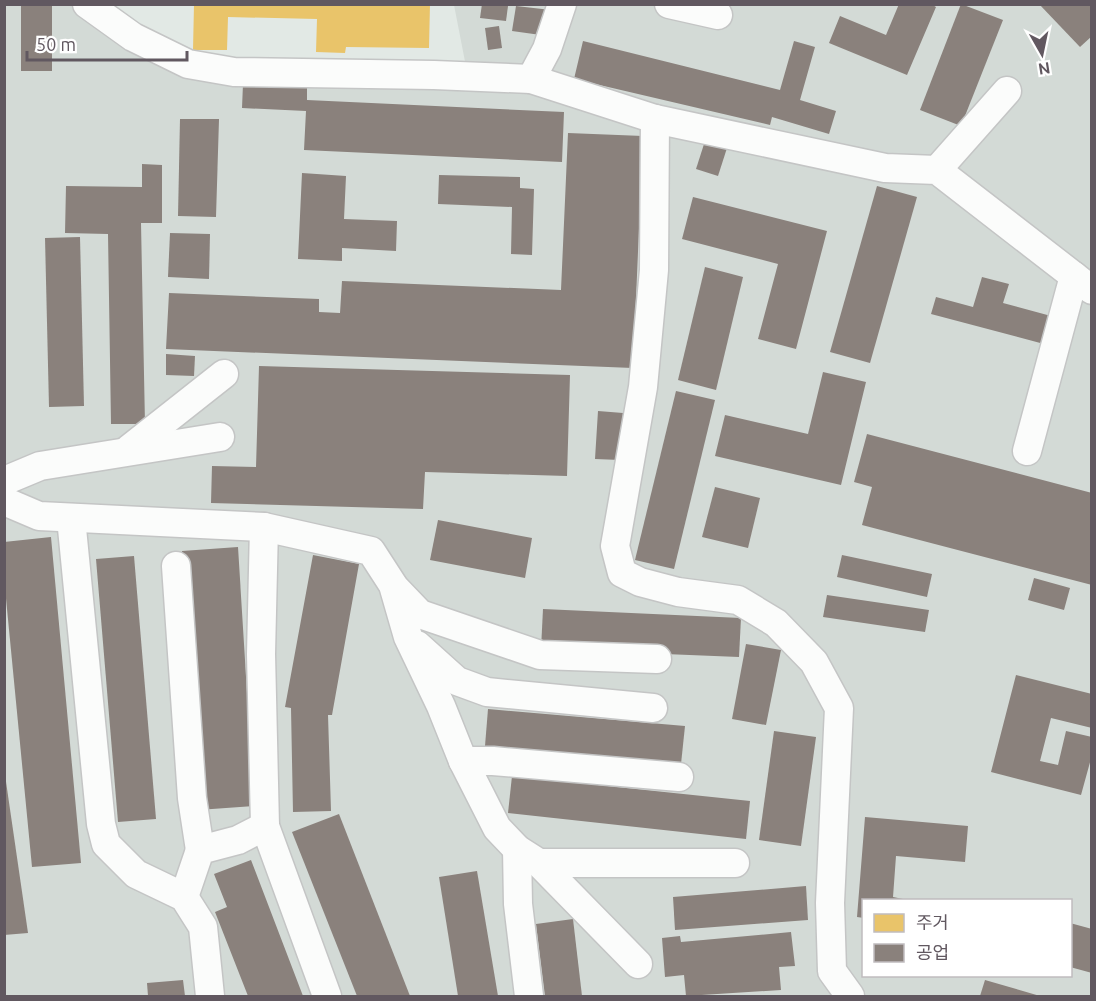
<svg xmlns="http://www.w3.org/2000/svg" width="1096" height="1001" font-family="Ubuntu,'Noto Sans KR',sans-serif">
  <rect width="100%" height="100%" fill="#e2e9e5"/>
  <path fill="#d3dad6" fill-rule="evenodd" d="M5 5H70L129 45 178 71 469 82 454 5H1091V996H5ZM864 900H1070V976H864Z"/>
  <path fill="#e9c46a" d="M194 4H430L429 48 346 47 345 53 316 52 317 19 228 17 227 50H193Z"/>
  <g fill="#8a817c">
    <rect x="21" y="4" width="31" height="67"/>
    <path d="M482 4 508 6 506 21 480 18Z"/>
    <path d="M899 4H931L936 7 907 75 829 43 840 16 886 35Z"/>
    <path d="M961 4 1003 20 961 126 920 110Z"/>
    <path d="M1039 4H1092V36L1080 47Z"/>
    <path d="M516 6 551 10 548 36 512 31Z"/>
    <path d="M499 26 502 48 488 50 485 28Z"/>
    <path d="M583 41 780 90 794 41 815 47 800 100 836 111 829 134 772 117 770 125 574 79Z"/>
    <path d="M243 84 307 87V100L564 112 562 162 304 150 306 111 242 108Z"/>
    <path d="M180 119H219L216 217 178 216Z"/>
    <path d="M568 133 643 136 633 368 166 349 169 293 319 299V312L340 313 342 281 561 290Z"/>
    <path d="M705 141 727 148 718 176 696 169Z"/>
    <path d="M142 164 162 165V223H141L145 424H111L108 234 65 233 66 186 142 187Z"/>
    <path d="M302 173 346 176 344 219 397 221 396 251 342 248V261L298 259Z"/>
    <path d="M439 175 520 177V188L534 189 532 255 511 254 512 207 438 204Z"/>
    <path d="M877 186 917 197 870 363 830 352Z"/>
    <path d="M693 197 827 231 796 349 758 339 778 264 682 239Z"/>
    <path d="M170 233 210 234 209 279 168 277Z"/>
    <path d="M80 237 84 406 49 407 45 238Z"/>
    <path d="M705 267 743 277 716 390 678 380Z"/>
    <path d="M982 277 1009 284 1003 303 1051 316 1044 344 931 314 936 297 973 307Z"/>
    <path d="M166 354 195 356 194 376 166 375Z"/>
    <path d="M259 366 570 375 567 476 425 472 423 509 211 503 212 466 256 467Z"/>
    <path d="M823 372 866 382 841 485 715 456 725 415 808 434Z"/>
    <path d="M676 391 715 400 674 569 635 560Z"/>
    <path d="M598 411 623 413 620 460 595 459Z"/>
    <path d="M867 434 1092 493V585L862 525 872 487 854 482Z"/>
    <path d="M715 487 760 498 748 548 702 537Z"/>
    <path d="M438 520 532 538 525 578 430 560Z"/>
    <path d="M51 537 81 863 32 867 4 578V542Z"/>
    <path d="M238 547 254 806 198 810 182 551Z"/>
    <path d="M313 555 359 564 332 715H328L331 811 293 812 291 708 285 707Z"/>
    <path d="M842 555 932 574 927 597 837 577Z"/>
    <path d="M134 556 156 819 118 822 96 559Z"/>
    <path d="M1034 578 1070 588 1064 610 1028 600Z"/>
    <path d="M827 595 929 610 925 632 823 617Z"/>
    <path d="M543 609 741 618 739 657 541 649Z"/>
    <path d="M746 644 781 650 766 725 732 719Z"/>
    <path d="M1016 675 1092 694V728L1051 718 1040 761 1058 765 1066 731 1092 737V755L1081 795 991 772Z"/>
    <path d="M488 709 685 726 681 764 485 746Z"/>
    <path d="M774 731 816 737 801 846 759 840Z"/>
    <path d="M4 768 28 933 4 935Z"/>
    <path d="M512 776 750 801 746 839 508 813Z"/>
    <path d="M339 814 410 996H357L292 832Z"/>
    <path d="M865 817 968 826 965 862 896 856 893 897 908 900H864V918L857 917Z"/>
    <path d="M251 860 303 996H248L215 912 227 907 214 874Z"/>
    <path d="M477 871 498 996H458L439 877Z"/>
    <path d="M806 886 808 920 675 930 673 897Z"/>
    <path d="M573 919 582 996H545L536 924Z"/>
    <path d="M1070 923 1092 929V973L1070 967Z"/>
    <path d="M791 932 795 966 779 967 781 990 686 996 684 975 665 977 662 938 680 936 681 942Z"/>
    <path d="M183 980 185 996H148L147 983Z"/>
    <path d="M985 980 1040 996H980Z"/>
  </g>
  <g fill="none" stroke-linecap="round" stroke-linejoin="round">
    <g stroke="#c4c5c5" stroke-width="31">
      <g id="minor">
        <path d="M87 4 133 37 188 64 234 72 434 75 531 79 655 119 885 168 937 170 1092 290"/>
        <path d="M669 4 718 15"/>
        <path d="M531 79 547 49 562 4"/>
        <path d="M655 119 654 270 643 387 615 546 622 573 640 582 678 592 738 600 776 623 814 662 839 708 830 903 832 971 850 996"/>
        <path d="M937 170 1007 91"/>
        <path d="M129 449 224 374"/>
        <path d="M1027 451 1074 276"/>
        <path d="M4 481 40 466 220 437"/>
        <path d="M4 501 39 516 264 527 371 551 393 585 408 637 441 706 463 761 497 828 517 849 539 863H735"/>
        <path d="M71 518 101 824 106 844 136 874 184 897 203 927 210 996"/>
        <path d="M264 527 261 654 265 826 327 996"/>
        <path d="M176 566 192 798 200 850"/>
        <path d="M396 589 420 614 540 655 657 659"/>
        <path d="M417 645 457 681 487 692 653 708"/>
        <path d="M463 761H493L679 777"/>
        <path d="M517 849 518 904 529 996"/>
        <path d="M539 863 638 964"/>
        <path d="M184 897 200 850 238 840 265 826"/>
      </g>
    </g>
    <use href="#minor" stroke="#fbfcfb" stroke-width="28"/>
  </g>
  <rect width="1096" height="1001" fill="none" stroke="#615860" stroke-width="12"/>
  <rect x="862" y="899" width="210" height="78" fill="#ffffff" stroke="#c0bcbf" stroke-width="1.5"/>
  <rect x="874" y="914" width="30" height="18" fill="#e9c46a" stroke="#c0bcbf" stroke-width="1.5"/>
  <text x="916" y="929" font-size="18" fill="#615860">주거</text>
  <rect x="874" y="944" width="30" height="18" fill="#8a817c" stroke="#c0bcbf" stroke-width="1.5"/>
  <text x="916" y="959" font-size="18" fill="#615860">공업</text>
  <g transform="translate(1042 54) rotate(171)" stroke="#ffffff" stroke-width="4.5" paint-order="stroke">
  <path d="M0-4.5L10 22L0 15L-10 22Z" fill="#615860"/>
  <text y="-9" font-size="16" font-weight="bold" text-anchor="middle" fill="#615860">N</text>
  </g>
  <path d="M27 51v9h160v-9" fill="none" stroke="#615860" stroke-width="3"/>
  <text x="36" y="51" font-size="18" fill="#615860" stroke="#ffffff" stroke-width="4.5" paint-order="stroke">50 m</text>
</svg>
